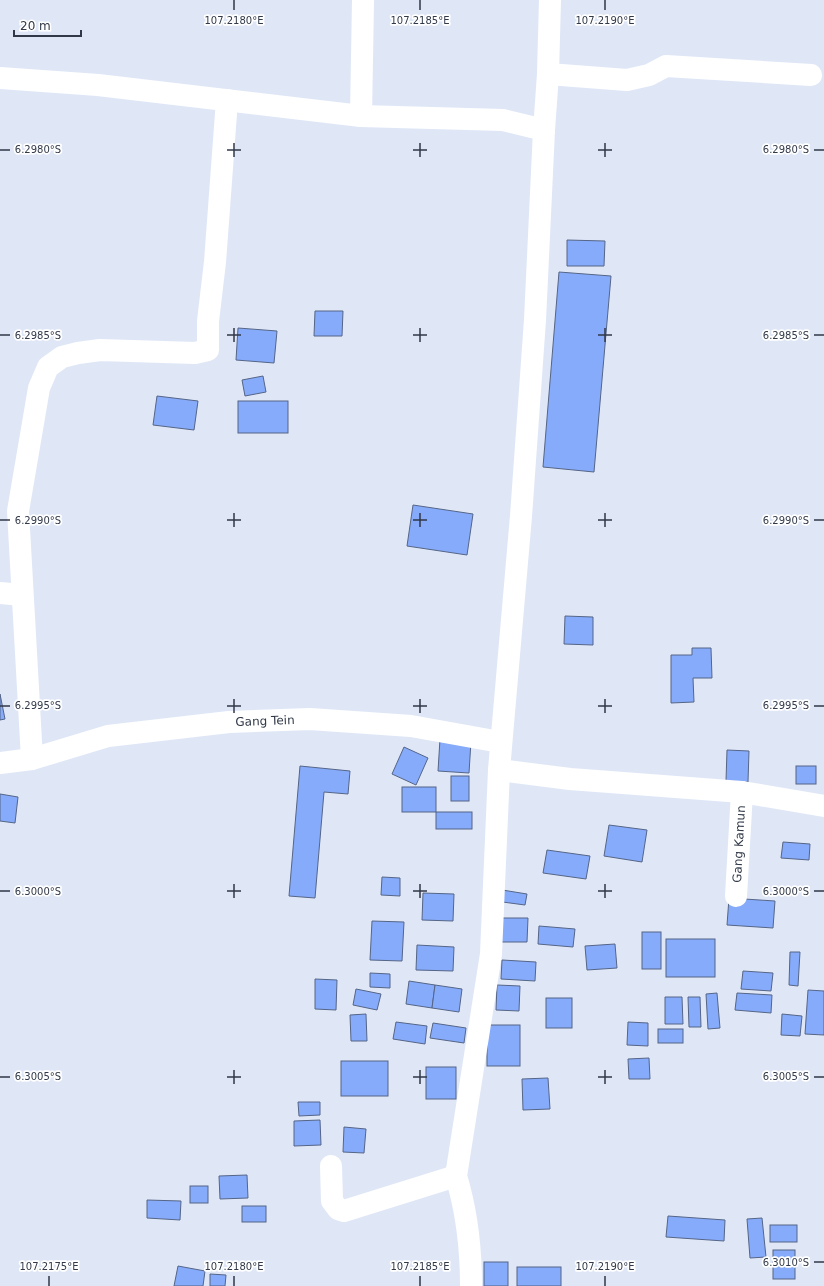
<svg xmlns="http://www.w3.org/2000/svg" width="824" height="1286" font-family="'DejaVu Sans',sans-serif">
  <rect width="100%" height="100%" fill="#dfe7f7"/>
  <g fill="#86abfb" stroke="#556587">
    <path d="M567 240 605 241 604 266H567Z"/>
    <path d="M559 272 611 276 594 472 543 467Z"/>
    <path d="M315 311H343L342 336H314Z"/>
    <path d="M238 328 277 331 274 363 236 360Z"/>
    <path d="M263 376 266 392 245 396 242 380Z"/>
    <path d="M157 396 198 401 194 430 153 425Z"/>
    <rect x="238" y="401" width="50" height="32"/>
    <path d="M413 505 473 514 467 555 407 546Z"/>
    <path d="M565 616 593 617V645L564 644Z"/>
    <path d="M692 648H711L712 678H693L694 702 671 703V655H692Z"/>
    <path d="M0 694 5 719 0 720Z"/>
    <path d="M440 739 471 741 469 773 438 771Z"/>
    <path d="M404 747 428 758 416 785 392 774Z"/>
    <path d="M727 750 749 751 748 782 726 781Z"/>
    <path d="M300 766 350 771 348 794 324 792 315 898 289 896Z"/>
    <rect x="796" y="766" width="20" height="18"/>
    <rect x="451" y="776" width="18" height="25"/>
    <rect x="402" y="787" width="34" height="25"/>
    <path d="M0 794 18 797 15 823 0 821Z"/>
    <rect x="436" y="812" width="36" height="17"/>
    <path d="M609 825 647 830 642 862 604 856Z"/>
    <path d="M783 842 810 844 809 860 781 858Z"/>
    <path d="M547 850 590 856 586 879 543 873Z"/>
    <path d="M382 877 400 878V896L381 895Z"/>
    <path d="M496 889 527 894 525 905 495 901Z"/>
    <path d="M423 893 454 894 453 921 422 920Z"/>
    <path d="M729 898 775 901 773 928 727 925Z"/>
    <path d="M501 918H528L527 942H500Z"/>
    <path d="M372 921 404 922 402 961 370 960Z"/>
    <path d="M539 926 575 929 573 947 538 944Z"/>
    <rect x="642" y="932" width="19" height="37"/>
    <rect x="666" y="939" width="49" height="38"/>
    <path d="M615 944 617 968 587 970 585 946Z"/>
    <path d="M417 945 454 947 453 971 416 970Z"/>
    <path d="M790 952H800L798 986 789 985Z"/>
    <path d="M502 960 536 962 535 981 501 979Z"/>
    <path d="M743 971 773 973 771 991 741 989Z"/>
    <path d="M370 973 390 974V988L370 987Z"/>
    <path d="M315 979 337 980 336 1010 315 1009Z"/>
    <path d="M409 981 435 985 432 1008 406 1004Z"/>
    <path d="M435 985 462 989 459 1012 432 1008Z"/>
    <path d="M497 985 520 986 519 1011 496 1010Z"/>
    <path d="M356 989 381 994 377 1010 353 1005Z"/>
    <path d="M808 990 824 991V1035L805 1034Z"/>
    <path d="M717 993 720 1028 708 1029 706 994Z"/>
    <path d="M737 993 772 995 771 1013 735 1010Z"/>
    <path d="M665 997H682L683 1024H665Z"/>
    <path d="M688 997H700L701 1027H689Z"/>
    <rect x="546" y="998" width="26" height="30"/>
    <path d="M366 1014 367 1041H351L350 1015Z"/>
    <path d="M782 1014 802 1016 800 1036 781 1035Z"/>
    <path d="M396 1022 427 1026 425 1044 393 1039Z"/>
    <path d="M628 1022 648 1023V1046L627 1045Z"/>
    <path d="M433 1023 466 1028 464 1043 430 1038Z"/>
    <rect x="487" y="1025" width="33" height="41"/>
    <rect x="658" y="1029" width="25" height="14"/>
    <path d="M649 1058 650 1079H629L628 1059Z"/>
    <rect x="341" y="1061" width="47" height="35"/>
    <rect x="426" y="1067" width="30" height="32"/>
    <path d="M548 1078 550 1109 523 1110 522 1079Z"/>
    <path d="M298 1102H320V1115L299 1116Z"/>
    <path d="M320 1120 321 1145 294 1146V1121Z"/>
    <path d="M344 1127 366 1129 364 1153 343 1152Z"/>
    <path d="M247 1175 248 1198 220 1199 219 1176Z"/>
    <rect x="190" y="1186" width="18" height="17"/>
    <path d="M147 1200 181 1201 180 1220 147 1218Z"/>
    <rect x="242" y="1206" width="24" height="16"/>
    <path d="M668 1216 725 1220 724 1241 666 1237Z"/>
    <path d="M762 1218 766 1257 750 1258 747 1219Z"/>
    <rect x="770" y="1225" width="27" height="17"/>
    <rect x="773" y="1250" width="22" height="29"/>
    <rect x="484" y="1262" width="24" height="24"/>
    <path d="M178 1266 205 1271 203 1286H174Z"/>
    <rect x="517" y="1267" width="44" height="19"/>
    <path d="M210 1274 226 1275 225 1286H210Z"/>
  </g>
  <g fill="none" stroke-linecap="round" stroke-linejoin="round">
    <g stroke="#fff" stroke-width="22">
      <path d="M548 74 627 80 649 75 666 66 811 75"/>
      <path d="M0 78 98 85 361 116 503 120 544 130 535 320 521 516 499 770 570 779 742 792 824 806"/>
      <path d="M361 116 363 0"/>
      <path d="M544 130 548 74 550 0"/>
      <path d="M0 593 22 595"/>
      <path d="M32 759 18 511 39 388 48 367 62 357 78 353 100 350 195 353 208 350V321L215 262 227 100"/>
      <path d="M0 763 32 759 108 736 229 722 310 719 411 726 500 742"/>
      <path d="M736 896 742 792"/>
      <path d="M331 1166 332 1201 338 1209 344 1211 456 1176"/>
      <path d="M471 1286C471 1249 467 1212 456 1176L491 954 499 770"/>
    </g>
  </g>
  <path fill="none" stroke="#313948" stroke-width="1.5" d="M234 0V10M420 0V10M605 0V10M234 143V157M420 143V157M605 143V157M0 150H10M227 150H241M413 150H427M598 150H612M814 150H824M234 328V342M420 328V342M605 328V342M0 335H10M227 335H241M413 335H427M598 335H612M814 335H824M234 513V527M420 513V527M605 513V527M0 520H10M227 520H241M413 520H427M598 520H612M814 520H824M234 699V713M420 699V713M605 699V713M0 706H10M227 706H241M413 706H427M598 706H612M814 706H824M234 884V898M420 884V898M605 884V898M0 891H10M227 891H241M413 891H427M598 891H612M814 891H824M234 1070V1084M420 1070V1084M605 1070V1084M0 1077H10M227 1077H241M413 1077H427M598 1077H612M814 1077H824M814 1262H824M49 1276V1286M234 1276V1286M420 1276V1286M605 1276V1286"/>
  <g text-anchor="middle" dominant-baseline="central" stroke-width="3.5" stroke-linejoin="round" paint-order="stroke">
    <g font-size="12" fill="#313948" stroke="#fff">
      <text transform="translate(265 721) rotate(-2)">Gang Tein</text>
      <text transform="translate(739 844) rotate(-87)">Gang Kamun</text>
    </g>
  </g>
  <g font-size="10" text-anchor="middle" fill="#313948" stroke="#fff" stroke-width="3.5" stroke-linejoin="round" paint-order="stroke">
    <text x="234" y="24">107.2180°E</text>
    <text x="420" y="24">107.2185°E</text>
    <text x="605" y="24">107.2190°E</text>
    <text x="38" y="153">6.2980°S</text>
    <text x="786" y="153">6.2980°S</text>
    <text x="38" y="339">6.2985°S</text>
    <text x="786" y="339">6.2985°S</text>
    <text x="38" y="524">6.2990°S</text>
    <text x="786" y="524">6.2990°S</text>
    <text x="38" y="709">6.2995°S</text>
    <text x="786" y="709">6.2995°S</text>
    <text x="38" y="895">6.3000°S</text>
    <text x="786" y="895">6.3000°S</text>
    <text x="38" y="1080">6.3005°S</text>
    <text x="786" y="1080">6.3005°S</text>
    <text x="786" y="1266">6.3010°S</text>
    <text x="49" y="1270">107.2175°E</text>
    <text x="234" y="1270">107.2180°E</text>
    <text x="420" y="1270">107.2185°E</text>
    <text x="605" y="1270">107.2190°E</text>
  </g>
  <path d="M14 30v6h67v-6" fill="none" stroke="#313948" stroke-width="2"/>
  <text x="20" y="30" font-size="12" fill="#313948" stroke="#ffffff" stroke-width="3" paint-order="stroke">20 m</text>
</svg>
